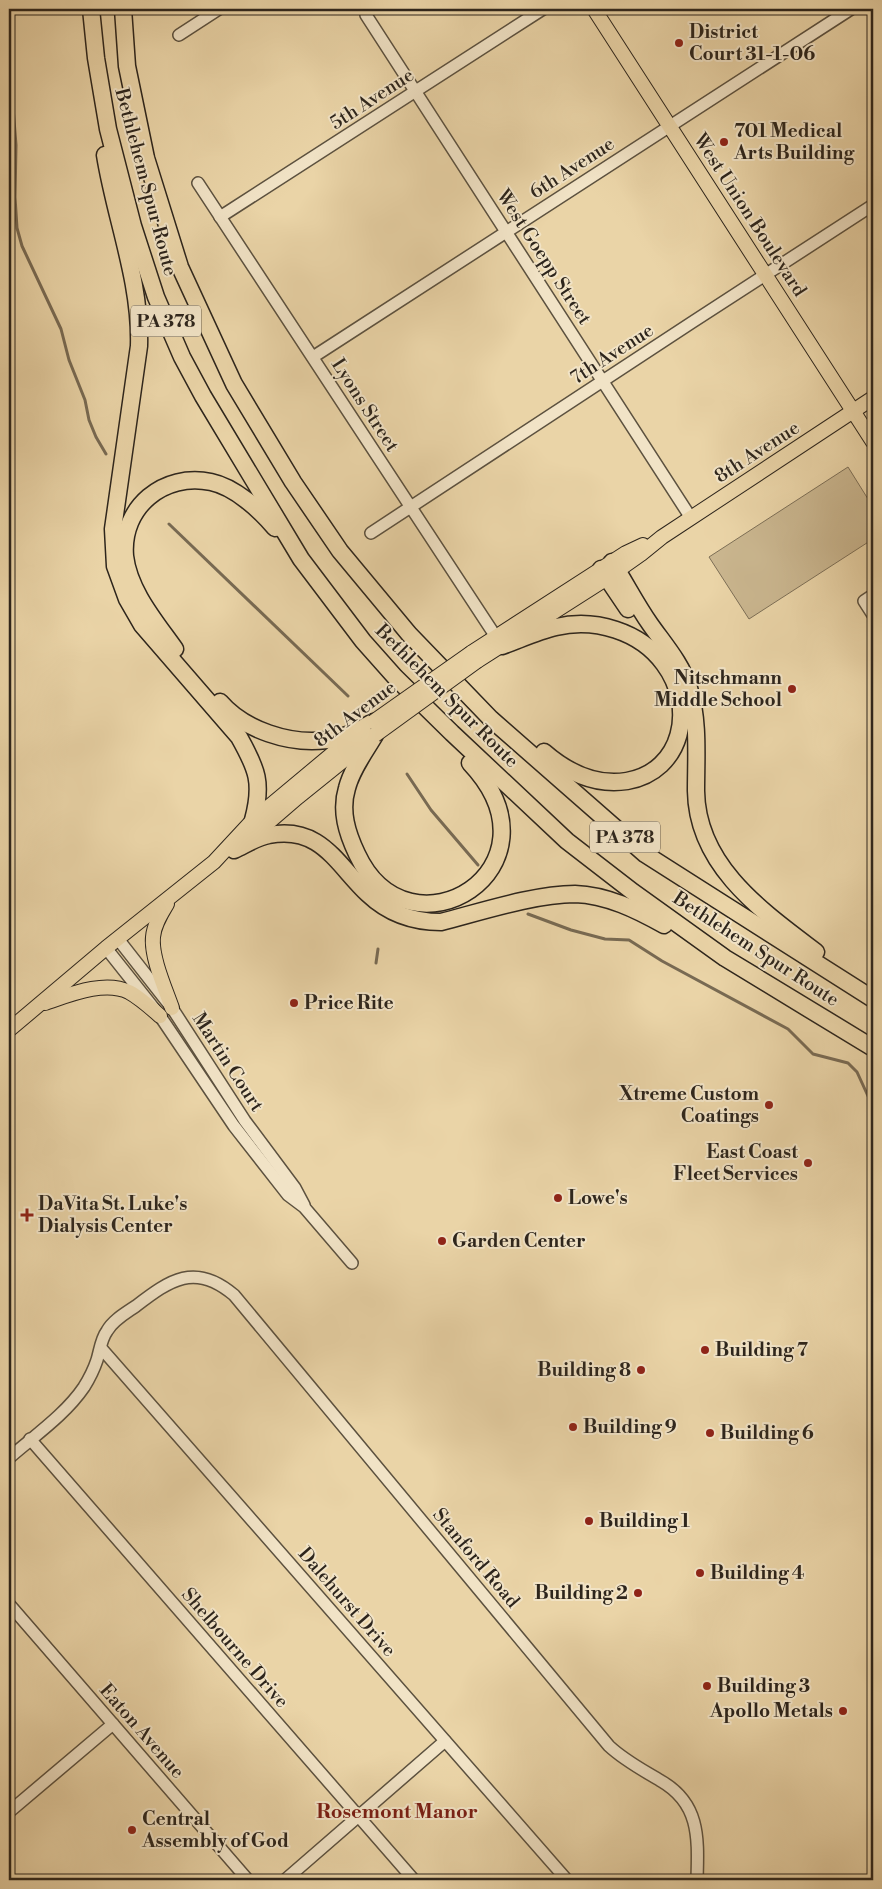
<svg xmlns="http://www.w3.org/2000/svg" width="882" height="1889" font-family="'Libre Bodoni',serif">
  <rect width="100%" height="100%" fill="#ead4a7"/>
  <filter id="stains"><feTurbulence type="fractalNoise" baseFrequency=".004" numOctaves="4"/><feColorMatrix values="0 0 0 0 .2 0 0 0 0 .09 0 0 0 0 .02 0 0 0 .5 -.17"/></filter>
  <radialGradient id="worn" r=".72"><stop offset=".6" stop-color="#630" stop-opacity="0"/><stop offset="1" stop-color="#630" stop-opacity=".3"/></radialGradient>
  <path fill="#cab68f" stroke="#7c6e56" d="M848 467 873 507V539L749 619 709 557Z"/>
  <g fill="none" stroke-linecap="round" stroke-linejoin="round">
    <g stroke="#786a53" stroke-width="3">
      <path d="M9 87 13 107 16 145 15 197 17 228 22 246 61 329 69 360 85 400 89 420 96 437 106 454"/>
      <path d="M169 524 348 696"/>
      <path d="M407 774 431 810 478 865"/>
      <path d="M528 914 571 930 605 939 629 940 662 961 788 1029 813 1054 848 1063 857 1072 873 1107"/>
      <path d="M376 963 378 949"/>
    </g>
    <g stroke="#5c513f" stroke-width="14">
      <g id="minor">
        <path d="M366 15 691 518"/>
        <path d="M179 35 219 9"/>
        <path d="M198 183 500 643"/>
        <path d="M220 217 543 9"/>
        <path d="M313 357 851 9"/>
        <path d="M371 533 691 323 873 205"/>
        <path d="M873 595 864 601 873 615"/>
        <path d="M118 939 172 1008 245 1121 295 1188 304 1205"/>
        <path d="M106 948 160 1016 234 1126 288 1195 304 1207 352 1263"/>
        <path d="M101 1348 567 1880"/>
        <path d="M30 1439 414 1880"/>
        <path d="M9 1458C34 1436 65 1415 84 1387 89 1379 94 1369 97 1360 100 1350 101 1339 107 1331 113 1320 126 1313 136 1306 170 1280 195 1262 234 1295L609 1746C625 1761 643 1770 661 1781 701 1804 698 1840 697 1880"/>
        <path d="M9 1604 248 1880"/>
        <path d="M9 1812 113 1724"/>
        <path d="M285 1880 445 1741"/>
      </g>
    </g>
    <g stroke="#2d251c" stroke-width="16">
      <g id="major">
        <path d="M594 9 873 442"/>
        <path d="M471 653 626 553 643 545"/>
        <path d="M477 661 607 578 641 554 662 537 873 398"/>
        <path d="M248 840 298 797 370 739"/>
        <path d="M167 904C161 914 154 925 153 937 151 957 165 988 172 1008"/>
        <path d="M45 1003C69 995 104 980 129 992 140 998 150 1007 160 1016"/>
        <path d="M9 1030 106 948 214 862 253 820 356 734"/>
      </g>
    </g>
    <g stroke="#2d251c" stroke-width="19">
      <g id="highway">
        <path d="M91 9 96 58 108 129 133 226 156 297 182 357 203 396 301 559 363 641 395 677 452 733 567 841 633 892 725 958 873 1048"/>
        <path d="M123 9 127 66 146 158 180 267 234 384 293 482 340 551 409 634 491 719 645 854 873 999"/>
        <path d="M105 155C115 218 141 281 139 346L113 529 115 566 127 599 142 625 239 737C257 769 263 783 253 820"/>
        <path d="M612 562C625 582 636 604 650 624 664 644 682 664 689 688 699 722 696 756 696 791 697 866 762 911 816 952"/>
        <path d="M601 569 628 609"/>
        <path d="M502 646C519 640 538 631 556 627 595 618 640 631 664 664 696 707 683 771 627 781 595 786 567 772 544 752"/>
        <path d="M175 649C156 622 129 591 125 556 121 507 164 472 211 482 235 487 260 510 275 528"/>
        <path d="M220 702C244 730 290 745 327 740 343 738 359 731 373 722"/>
        <path d="M375 735C365 752 352 769 347 788 340 811 347 833 357 854 409 966 569 868 470 763"/>
        <path d="M234 850C245 845 257 837 269 835 321 825 337 865 368 894 388 913 414 922 441 922 480 912 535 894 575 894 607 895 637 910 664 925"/>
      </g>
    </g>
    <use href="#minor" stroke="#f1e3c6" stroke-width="11"/>
    <use href="#major" stroke="#ead4a7" stroke-width="14"/>
    <use href="#highway" stroke="#ead4a7" stroke-width="16"/>
    <g stroke="#2d251c" stroke-width="16" stroke-linecap="butt">
      <g id="major-bridge">
        <path d="M373 722 471 653"/>
        <path d="M375 735 477 661"/>
      </g>
    </g>
    <use href="#major-bridge" stroke="#ead4a7" stroke-width="14"/>
  </g>
  <g fill="#8f2418" stroke="#f1e3c6" stroke-width="2">
    <circle cx="679" cy="43" r="5"/>
    <circle cx="724" cy="142" r="5"/>
    <circle cx="792" cy="689" r="5"/>
    <circle cx="294" cy="1003" r="5"/>
    <circle cx="769" cy="1105" r="5"/>
    <circle cx="808" cy="1163" r="5"/>
    <circle cx="558" cy="1198" r="5"/>
    <path d="M24.5 1207.5h5v5h5v5h-5v5h-5v-5h-5v-5h5z"/>
    <circle cx="442" cy="1241" r="5"/>
    <circle cx="705" cy="1350" r="5"/>
    <circle cx="641" cy="1370" r="5"/>
    <circle cx="573" cy="1427" r="5"/>
    <circle cx="710" cy="1433" r="5"/>
    <circle cx="589" cy="1521" r="5"/>
    <circle cx="700" cy="1573" r="5"/>
    <circle cx="638" cy="1593" r="5"/>
    <circle cx="707" cy="1686" r="5"/>
    <circle cx="843" cy="1711" r="5"/>
    <circle cx="132" cy="1830" r="5"/>
  </g>
  <g text-anchor="middle" dominant-baseline="central" stroke-width="4" stroke-linejoin="round" paint-order="stroke">
    <g fill="#f1e3c6" stroke="#685e4f" stroke-width="1">
      <rect x="131" y="305.5" width="70" height="31" rx="4"/>
      <rect x="590" y="821.5" width="70" height="31" rx="4"/>
    </g>
    <g font-size="18" font-weight="bold" fill="#2d251c">
      <text x="166" y="321">PA 378</text>
      <text x="625" y="837">PA 378</text>
    </g>
    <g font-size="19" font-weight="bold" fill="#2d251c" stroke="#f1e3c6" text-anchor="start">
      <text x="689" y="32">District<tspan x="689" dy="22">Court 31-1-06</tspan></text>
      <text x="734" y="131">701 Medical<tspan x="734" dy="22">Arts Building</tspan></text>
      <text x="782" y="678" text-anchor="end">Nitschmann<tspan x="782" dy="22">Middle School</tspan></text>
      <text x="304" y="1003">Price Rite</text>
      <text x="759" y="1094" text-anchor="end">Xtreme Custom<tspan x="759" dy="22">Coatings</tspan></text>
      <text x="798" y="1152" text-anchor="end">East Coast<tspan x="798" dy="22">Fleet Services</tspan></text>
      <text x="568" y="1198">Lowe's</text>
      <text x="38" y="1204">DaVita St. Luke's<tspan x="38" dy="22">Dialysis Center</tspan></text>
      <text x="452" y="1241">Garden Center</text>
      <text x="715" y="1350">Building 7</text>
      <text x="631" y="1370" text-anchor="end">Building 8</text>
      <text x="583" y="1427">Building 9</text>
      <text x="720" y="1433">Building 6</text>
      <text x="599" y="1521">Building 1</text>
      <text x="710" y="1573">Building 4</text>
      <text x="628" y="1593" text-anchor="end">Building 2</text>
      <text x="717" y="1686">Building 3</text>
      <text x="833" y="1711" text-anchor="end">Apollo Metals</text>
      <text x="142" y="1819">Central<tspan x="142" dy="22">Assembly of God</tspan></text>
    </g>
    <g font-size="19" fill="#2d251c" stroke="#f1e3c6">
      <text transform="translate(372 99) rotate(-33)">5th Avenue</text>
      <text transform="translate(572 168) rotate(-33)">6th Avenue</text>
      <text transform="translate(146 182) rotate(75)">Bethlehem Spur Route</text>
      <text transform="translate(750 215) rotate(57)">West Union Boulevard</text>
      <text transform="translate(544 257) rotate(57)">West Goepp Street</text>
      <text transform="translate(612 354) rotate(-33)">7th Avenue</text>
      <text transform="translate(365 405) rotate(57)">Lyons Street</text>
      <text transform="translate(757 452) rotate(-33)">8th Avenue</text>
      <text transform="translate(447 696) rotate(45)">Bethlehem Spur Route</text>
      <text transform="translate(355 714) rotate(-37)">8th Avenue</text>
      <text transform="translate(756 949) rotate(33)">Bethlehem Spur Route</text>
      <text transform="translate(228 1062) rotate(57)">Martin Court</text>
      <text transform="translate(476 1558) rotate(50)">Stanford Road</text>
      <text transform="translate(347 1602) rotate(49)">Dalehurst Drive</text>
      <text transform="translate(235 1648) rotate(49)">Shelbourne Drive</text>
      <text transform="translate(142 1731) rotate(49)">Eaton Avenue</text>
    </g>
    <g font-size="20" font-weight="bold" fill="#7a1f14" stroke="#f1e3c6">
      <text x="397" y="1812">Rosemont Manor</text>
    </g>
  </g>
  <rect width="882" height="1889" fill="none" stroke="#ead4a7" stroke-width="30"/>
  <rect x="10" y="10" width="862" height="1869" fill="none" stroke="#2d251c" stroke-width="2.5"/>
  <rect x="15" y="15" width="852" height="1859" fill="none" stroke="#2d251c"/>
  <rect width="100%" height="100%" filter="url(#stains)"/>
  <rect width="100%" height="100%" fill="url(#worn)"/>
</svg>
